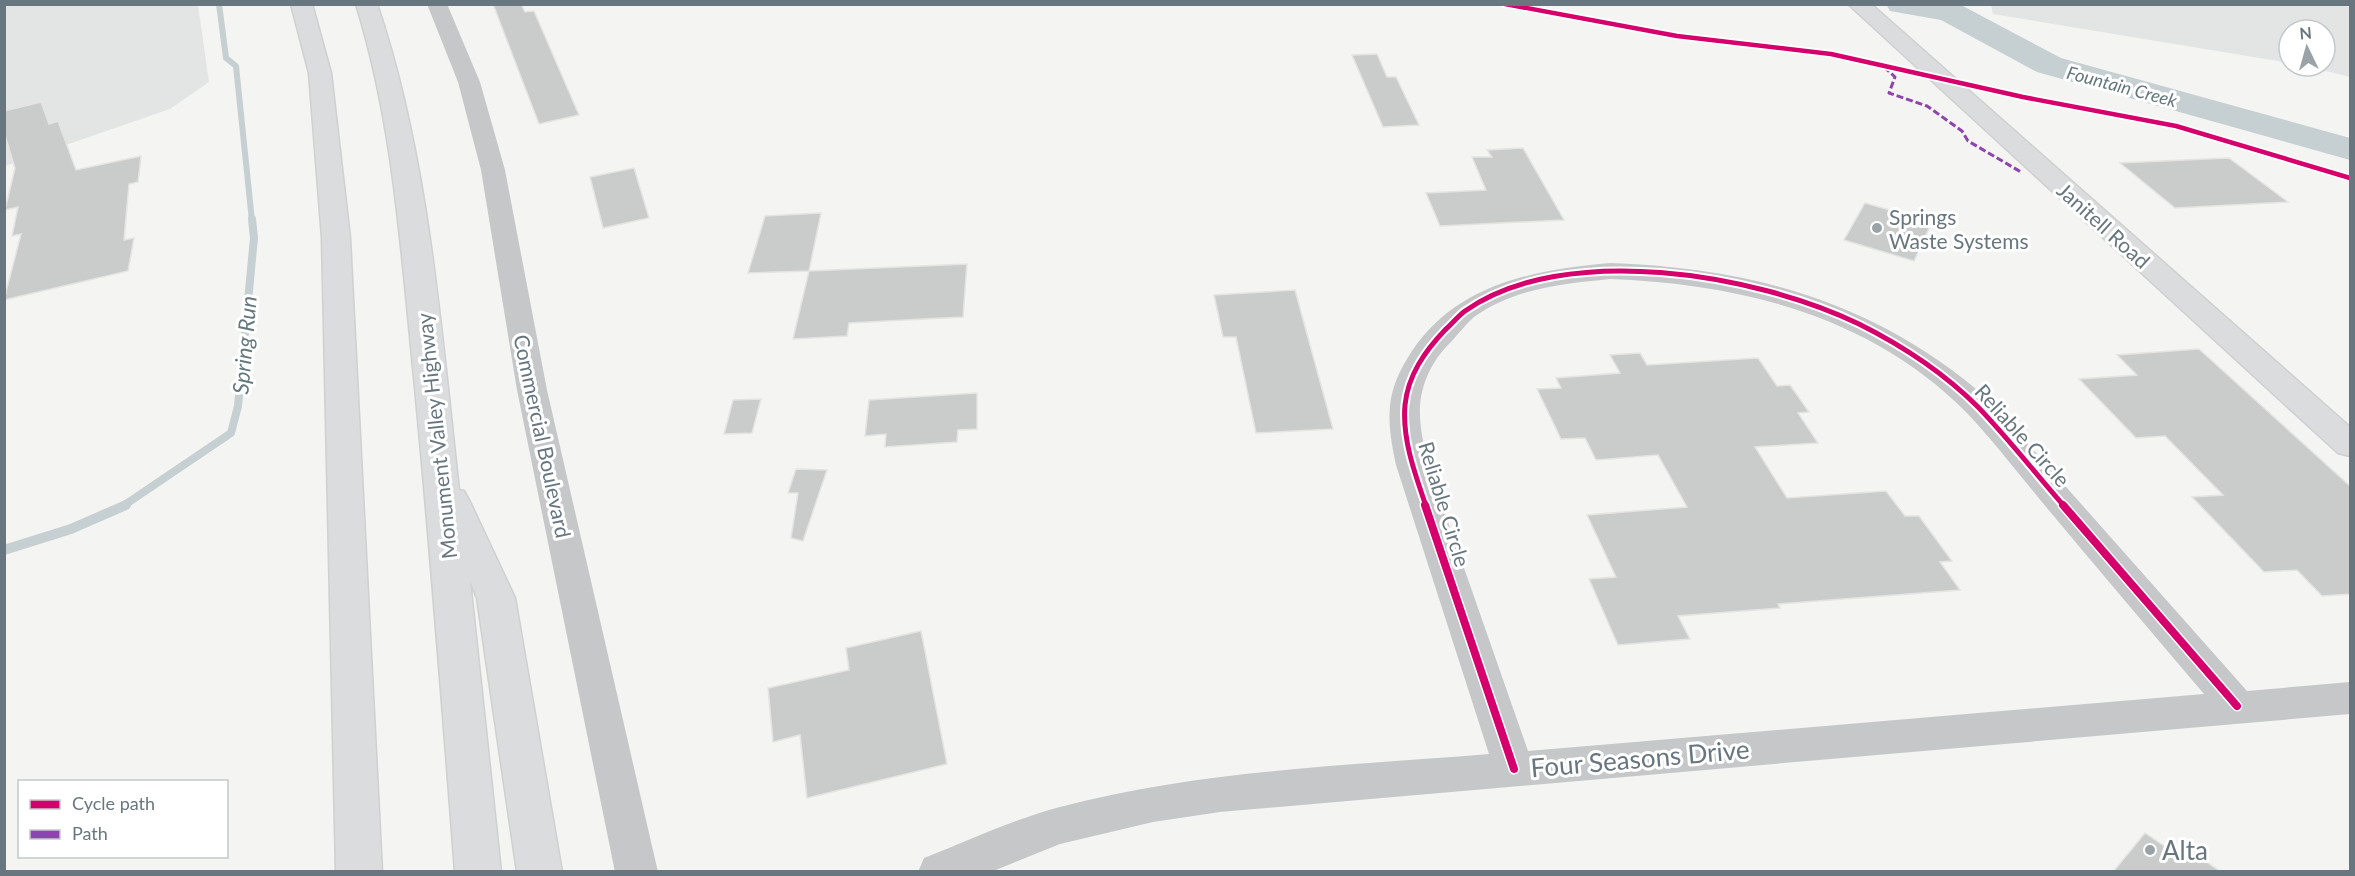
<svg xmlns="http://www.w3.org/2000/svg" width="2355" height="876" font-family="Lato,sans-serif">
  <rect width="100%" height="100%" fill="#f4f4f3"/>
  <g fill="#e3e4e4">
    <path d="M4 5H198L209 82 170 109 5 166Z"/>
    <path d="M1991 5H2350V77L2306 66H2325V30H2289V63L1993 14Z"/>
  </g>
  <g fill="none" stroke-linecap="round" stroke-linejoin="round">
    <path stroke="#c6cfd1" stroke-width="6" d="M219 4 226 58 236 66 252 221"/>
    <path stroke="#c6cfd1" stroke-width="8" d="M123 506 231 433 238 406 254 238 252 219"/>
    <path stroke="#c6cfd1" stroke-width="10" d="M4 550 71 529 126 505"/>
    <path fill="#c6cfd1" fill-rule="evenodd" d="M1886 4 1961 5 2061 58 2350 138V160L2037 72 1941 20 1890 11Z"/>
  </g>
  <g fill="#cacbcb" stroke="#e4e4e2" stroke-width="1.5">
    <path d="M493 4H521L525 12 534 11 579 115 539 124Z"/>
    <path d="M1377 54 1387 77H1396L1419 125 1383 127 1352 55Z"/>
    <path d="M41 102 49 124 58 121 76 170 141 156 138 182 129 184 124 240 134 238 128 271 4 300 21 234 12 236 18 207 5 210 15 168 4 132V111Z"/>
    <path d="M1523 148 1564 220 1440 226 1426 193 1486 190 1472 157H1492L1487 150Z"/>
    <path d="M2229 158 2288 202 2175 208 2120 163Z"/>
    <path d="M634 168 649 218 603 228 590 177Z"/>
    <path d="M1865 203 1932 222 1914 261 1844 240Z"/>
    <path d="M821 213 809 271 748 273 765 216Z"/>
    <path d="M967 264 963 317 849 323 847 336 793 339 809 271Z"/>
    <path d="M1295 290 1333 429 1256 433 1236 337H1223L1214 295Z"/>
    <path d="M2199 349 2350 486V594L2322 596 2297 570 2264 572 2192 497 2223 495 2165 436 2136 438 2079 379 2137 375 2117 355Z"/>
    <path d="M1640 353 1647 365 1758 358 1777 386 1790 385 1809 412 1798 413 1818 443 1755 447 1787 498 1886 491 1905 516H1919L1952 561 1940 562 1960 590 1778 604 1780 608 1678 616 1690 639 1618 645 1589 579 1616 577 1587 515 1687 507 1658 455 1596 460 1585 438 1561 439 1537 389 1561 388 1556 378 1620 373 1610 355Z"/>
    <path d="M977 393V429L958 430 957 442 885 447 886 434 865 436 869 400Z"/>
    <path d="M761 399 752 433 724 434 733 400Z"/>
    <path d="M796 469 827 470 803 541 791 538 798 493H788Z"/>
    <path d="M921 631 947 764 807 798 800 735 773 742 768 688 849 670 846 648Z"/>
    <path d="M2145 833 2176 854 2182 845 2221 872H2113Z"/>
  </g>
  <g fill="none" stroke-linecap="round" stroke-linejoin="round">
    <g stroke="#cfd0d0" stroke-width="3">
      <path id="secondary" d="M1848 4H1871L2350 427V456L2338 453Z"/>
    </g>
    <g stroke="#cfd0d0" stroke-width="3">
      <g id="highway">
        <path d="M291 4H312L331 73 350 238 382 872H336L322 238 309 73Z"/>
        <path d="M356 4H377C429 157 441 330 459 490L464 491 469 500 515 598 562 872H517L477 598 470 581 501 872H455C442 700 429 528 412 357 400 237 392 120 356 4Z"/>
      </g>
    </g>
    <g fill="#c5c7c8" fill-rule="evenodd">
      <path d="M427 4H447L480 82 505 170 547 390 658 872H615L517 390 481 170 458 82Z"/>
      <path d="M1610 263C1755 268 1879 303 1989 400L2247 691 2350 682V714L1220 812 1153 822 1060 844 991 872H918L924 858C968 841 1014 819 1060 807 1200 770 1345 766 1489 754L1396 465C1392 446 1388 426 1390 406 1392 385 1401 368 1412 351 1458 283 1535 270 1610 263ZM1610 279C1742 284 1871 316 1967 413 1997 445 2024 481 2052 514 2102 574 2153 634 2204 694L1528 751 1428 465C1424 446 1419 426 1420 406 1422 380 1434 358 1452 341 1459 333 1466 324 1474 317 1514 288 1563 284 1610 279Z"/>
    </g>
    <use href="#secondary" fill="#dbdcdd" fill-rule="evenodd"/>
    <use href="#highway" fill="#dbdcdd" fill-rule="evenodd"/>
    <path stroke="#8e44ad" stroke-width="3" stroke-dasharray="7 3" stroke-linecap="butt" d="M1884 67 1895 77 1889 93 1927 106 1962 131 1968 141 2021 172"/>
    <g stroke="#fff" stroke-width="8">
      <path id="cycleway-far2" d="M1505 4 1677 36 1831 54 2023 97 2176 126 2350 178"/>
    </g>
    <g stroke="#fff" stroke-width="9">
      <path id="cycleway-far1" d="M1426 506C1415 474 1402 439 1405 405 1408 375 1425 351 1445 330 1452 324 1458 316 1465 311 1564 241 1756 274 1859 324 1901 345 1944 373 1978 407 2008 438 2035 473 2064 506"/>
    </g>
    <g stroke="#fff" stroke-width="11">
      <g id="cycleway">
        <path d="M1425 505 1514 769"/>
        <path d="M2063 505 2237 706"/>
      </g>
    </g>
    <use href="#cycleway-far2" stroke="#d6006c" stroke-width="4.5"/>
    <use href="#cycleway-far1" stroke="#d6006c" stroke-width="5"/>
    <use href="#cycleway" stroke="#d6006c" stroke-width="8"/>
  </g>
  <g fill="#99a3a8" stroke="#fff" stroke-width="2">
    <circle cx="1877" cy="228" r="6"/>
    <circle cx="2150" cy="850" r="6"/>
  </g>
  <g text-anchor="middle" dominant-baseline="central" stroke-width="6" stroke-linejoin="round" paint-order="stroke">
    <g font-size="18" font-style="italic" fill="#63777c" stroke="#fff">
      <text transform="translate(2122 86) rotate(15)">Fountain Creek</text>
    </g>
    <g font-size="21" fill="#68777f" stroke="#fff" text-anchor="start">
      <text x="1889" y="216">Springs<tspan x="1889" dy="24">Waste Systems</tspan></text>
    </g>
    <g font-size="21" fill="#68777f" stroke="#fff">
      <text transform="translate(2104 225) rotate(42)">Janitell Road</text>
      <text transform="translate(2023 435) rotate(48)">Reliable Circle</text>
      <text transform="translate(436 436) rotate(-96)">Monument Valley Highway</text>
      <text transform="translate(543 436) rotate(78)">Commercial Boulevard</text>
      <text transform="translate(1445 504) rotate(73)">Reliable Circle</text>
    </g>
    <g font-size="22" font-style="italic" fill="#63777c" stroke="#fff">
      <text transform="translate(244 345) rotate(-85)">Spring Run</text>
    </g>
    <g font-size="26" fill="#68777f" stroke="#fff">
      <text transform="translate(1640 758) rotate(-5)">Four Seasons Drive</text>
    </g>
    <g font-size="26" fill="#68777f" stroke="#fff" text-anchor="start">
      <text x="2162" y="850">Alta</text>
    </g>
  </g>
  <rect width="2355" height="876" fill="none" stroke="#68777f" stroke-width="12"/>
  <rect x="18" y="780" width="210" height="78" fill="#ffffff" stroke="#c3c9cc" stroke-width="1.5"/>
  <rect x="30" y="800" width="30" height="9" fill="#d6006c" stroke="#c3c9cc" stroke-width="1.5"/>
  <text x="72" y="810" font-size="18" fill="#68777f">Cycle path</text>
  <rect x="30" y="830" width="30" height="9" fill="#8e44ad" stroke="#c3c9cc" stroke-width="1.5"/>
  <text x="72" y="840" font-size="18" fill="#68777f">Path</text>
  <g transform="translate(2307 48) rotate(355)"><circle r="28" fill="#ffffff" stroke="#c3c9cc" stroke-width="1.5"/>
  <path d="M0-4.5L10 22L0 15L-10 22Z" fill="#99a3a8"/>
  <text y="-9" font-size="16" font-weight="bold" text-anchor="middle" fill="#68777f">N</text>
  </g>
</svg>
